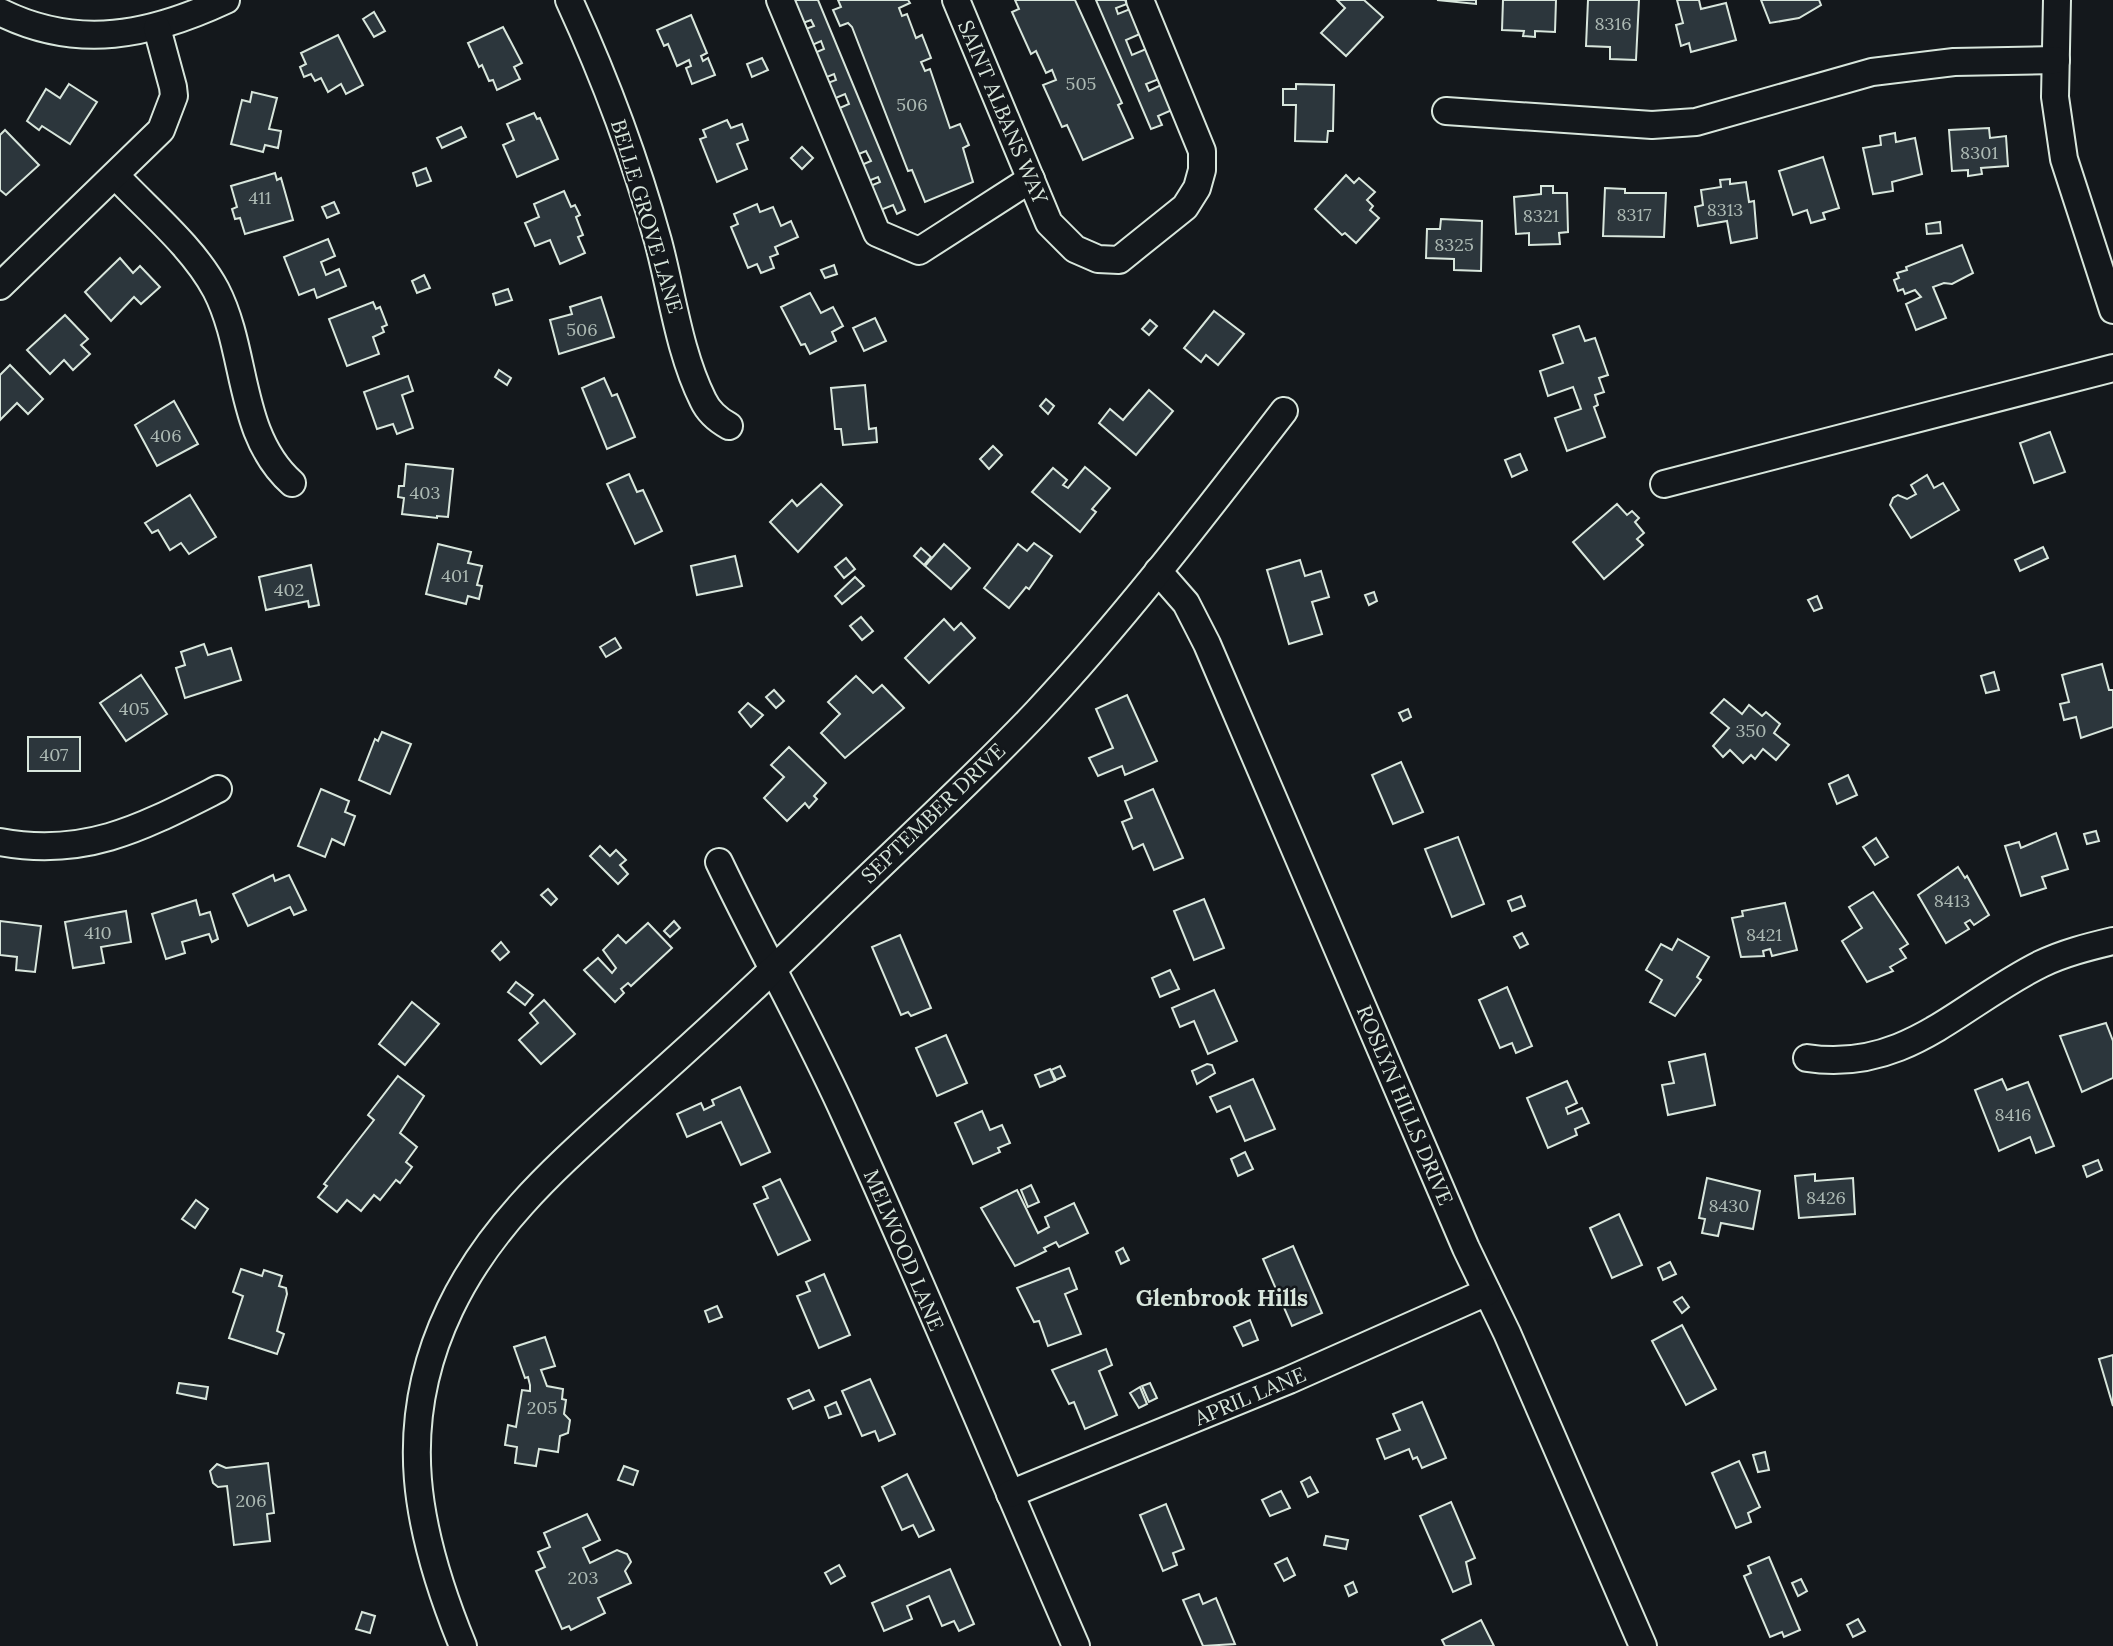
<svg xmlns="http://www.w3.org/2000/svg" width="2113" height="1646" font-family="Lora,serif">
  <rect width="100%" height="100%" fill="#14181c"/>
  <g fill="#2c363c" stroke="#d8e6dc" stroke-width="2">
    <path d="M790 0H818L905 210 897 214 893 205 878 211 868 187 880 182 878 177 866 182 859 166 871 161 866 151 854 156 835 110 849 104 845 94 831 100 825 84 836 80 834 74 822 79 812 54 824 49 821 41 810 46 803 30 814 26 811 20 800 24Z"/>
    <path d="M838 0H908L910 3 899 8 902 16 907 14 916 38 922 35 931 58 921 62 925 71 930 69 950 128 960 124 969 145 963 148 973 182 925 202 912 170 908 171 852 27 848 23 840 26 833 10 841 7Z"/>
    <path d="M1015 0H1075L1122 103 1118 105 1133 138 1083 160 1067 125 1062 127 1043 85 1056 80 1052 70 1046 73 1036 51 1031 54 1012 12 1019 9Z"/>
    <path d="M1096 0H1125L1127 4 1116 8 1118 14 1130 9 1140 34 1126 40 1132 55 1146 49 1159 79 1146 84 1149 91 1161 85 1172 110 1158 116 1162 125 1151 129Z"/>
    <path d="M1337 0H1364L1383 17 1346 56 1321 33 1345 8Z"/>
    <path d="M1437 0H1476V4Z"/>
    <path d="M1503 0H1556L1555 32 1535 31V37L1523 36 1524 31 1502 30Z"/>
    <path d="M1588 0H1639L1636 60 1610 59V47L1586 46Z"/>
    <path d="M1677 0H1699L1701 9 1726 3 1736 40 1691 52 1689 43 1681 46 1676 25 1683 23Z"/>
    <path d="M1761 0H1819L1821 5 1799 18 1770 23Z"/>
    <path d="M374 12 385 31 374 37 363 19Z"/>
    <path d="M691 15 707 53 701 56 703 61 708 58 715 75 692 84 686 68 691 66 689 60 677 66 668 44 664 46 657 30Z"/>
    <path d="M503 27 522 63 514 67 520 79 497 90 493 80 489 81 482 65 479 67 468 43Z"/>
    <path d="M338 35 363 85 346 94 341 84 328 92 321 78 315 81 311 74 304 77 300 67 306 64 301 53Z"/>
    <path d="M762 58 768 70 752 77 747 64Z"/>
    <path d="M69 84 97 102 70 144 42 126 39 130 27 121 46 89 60 98Z"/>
    <path d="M1296 84 1334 85 1333 131H1328L1327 142 1295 141 1296 105H1283V89H1296Z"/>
    <path d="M252 92 277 98 269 129 281 131 278 148 265 145 263 152 231 144 242 100 250 102Z"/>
    <path d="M534 113 537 119 540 118 558 159 517 177 503 145 514 140 507 124Z"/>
    <path d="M727 120 731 128 742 124 748 140 737 144 747 169 717 182 700 139 706 137 703 130Z"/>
    <path d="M461 127 466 137 442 148 437 138Z"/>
    <path d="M1989 128 1990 138 2006 136 2008 166 1981 168 1982 174 1968 176V170L1952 171 1949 130Z"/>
    <path d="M5 130 39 165 6 195 0 190V135Z"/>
    <path d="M1895 133 1896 142 1915 138 1922 174 1892 182 1893 191 1873 194 1863 148 1881 145 1880 136Z"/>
    <path d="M802 147 813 158 802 169 791 158Z"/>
    <path d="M1823 157 1839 208 1823 213 1825 219 1811 223 1807 210 1793 215 1779 171Z"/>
    <path d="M426 168 431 181 417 186 413 173Z"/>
    <path d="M275 173 277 180 281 178 293 220 245 234 240 218 235 219 232 209 237 207 231 186Z"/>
    <path d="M1346 175 1354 183 1359 178 1375 192 1367 200 1373 206 1370 210 1379 218 1356 243 1345 233 1342 235 1315 209Z"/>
    <path d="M1730 179V184L1746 182 1749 202 1754 201 1757 238 1731 243 1727 221 1698 226 1695 207 1703 205 1701 190 1721 187 1720 180Z"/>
    <path d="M1541 186H1553V193H1567L1568 232 1559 233 1560 244 1529 245V233L1516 234 1514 197 1541 194Z"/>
    <path d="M1605 188 1625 189V193H1666L1664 237 1603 236Z"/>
    <path d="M564 191 571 207 575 205 580 215 576 217 583 235 578 237 585 253 560 264 550 240 535 246 525 223 539 217 534 204Z"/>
    <path d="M334 202 339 213 327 218 322 207Z"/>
    <path d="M757 204 760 212 773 207 781 226 791 221 798 237 775 247 778 254 770 257 774 268 761 273 757 264 748 268 731 227 738 224 734 214Z"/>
    <path d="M1441 219 1482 221 1481 271 1454 270V259L1426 258 1427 229H1440Z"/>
    <path d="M1940 222 1941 233 1927 234 1926 224Z"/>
    <path d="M328 239 335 256 321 262 326 275 339 269 346 286 317 298 314 289 299 295 284 257Z"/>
    <path d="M1962 245 1973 273 1952 284 1944 283 1933 287 1946 318 1916 330 1906 304 1921 297 1915 290 1905 294 1903 289 1898 291 1894 280 1899 278 1897 273 1907 270 1906 267Z"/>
    <path d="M120 258 133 273 140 266 160 287 141 304 134 297 111 321 85 292Z"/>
    <path d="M834 265 837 274 825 278 821 270Z"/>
    <path d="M424 275 430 288 417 293 412 281Z"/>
    <path d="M508 289 512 300 496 305 493 294Z"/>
    <path d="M810 293 821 313 833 307 843 326 832 332 836 341 810 354 805 344 801 345 781 307Z"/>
    <path d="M601 297 614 337 559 354 550 320 572 314 570 307Z"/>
    <path d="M373 302 376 309 380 307 387 325 382 327 384 332 373 337 379 354 347 366 329 319Z"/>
    <path d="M1214 311 1244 334 1218 365 1206 355 1201 362 1184 348Z"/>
    <path d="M65 315 88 339 81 345 90 354 73 370 64 360 50 374 27 350Z"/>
    <path d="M875 318 886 341 864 351 853 328Z"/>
    <path d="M1150 320 1157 326 1149 335 1142 329Z"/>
    <path d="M1579 326 1585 341 1595 338 1608 375 1599 378 1604 392 1595 395 1598 405 1594 407 1605 437 1567 451 1555 418 1581 409 1573 387 1548 396 1540 371 1563 363 1553 335Z"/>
    <path d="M10 365 43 399 28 414 17 403 0 420V375Z"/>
    <path d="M499 370 511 378 507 385 495 377Z"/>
    <path d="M408 376 413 391 402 395 413 428 397 434 393 424 377 429 364 392Z"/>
    <path d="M604 378 612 396 617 394 635 437 607 449 582 388Z"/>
    <path d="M865 385 869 429 876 428 877 442 843 445 841 429H835L831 388Z"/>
    <path d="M1149 390 1173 411 1136 455 1099 423 1110 409 1123 420Z"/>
    <path d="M1046 399 1054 406 1048 414 1040 406Z"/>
    <path d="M174 401 198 444 157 466 135 425Z"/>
    <path d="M2050 432 2065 472 2034 483 2020 443Z"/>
    <path d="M993 446 1002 455 989 469 980 459Z"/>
    <path d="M1520 454 1527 470 1512 477 1505 460Z"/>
    <path d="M406 464 453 469 448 517 437 516V518L402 514 404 498 398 497 399 486H404Z"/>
    <path d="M1085 467 1110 488 1092 509 1096 512 1080 532 1032 492 1053 468 1067 480 1063 485 1068 488Z"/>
    <path d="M629 474 637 492 643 490 662 531 635 544 607 484Z"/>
    <path d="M1927 475 1934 488 1943 483 1959 510 1911 538 1890 505 1893 498 1898 495 1907 499 1916 494 1911 485Z"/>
    <path d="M821 484 842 505 798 552 770 522 792 500 797 506Z"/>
    <path d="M190 495 216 537 189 554 181 543 170 550 158 530 152 533 145 523Z"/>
    <path d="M1617 504 1627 515 1632 511 1639 518 1635 522 1644 533 1637 539 1643 545 1604 579 1573 542Z"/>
    <path d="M1034 543 1052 556 1029 589 1026 587 1009 608 984 588 1018 544 1027 551Z"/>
    <path d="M438 544 471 552 468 563 482 566 477 585 482 586 479 599 468 596 466 604 426 594Z"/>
    <path d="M944 544 970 568 951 589 925 566Z"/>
    <path d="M2043 547 2048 558 2020 571 2015 560Z"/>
    <path d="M921 548 931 557 924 565 914 556Z"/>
    <path d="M735 556 742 586 697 595 691 566Z"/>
    <path d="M846 558 855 569 844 578 835 567Z"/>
    <path d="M1300 560 1305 576 1321 571 1329 597 1312 602 1322 634 1289 644 1267 570Z"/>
    <path d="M311 565 319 605 309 607 308 601 266 610 259 577Z"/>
    <path d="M855 577 864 586 842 604 835 596Z"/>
    <path d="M1374 592 1377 601 1369 605 1365 595Z"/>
    <path d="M1817 596 1822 608 1814 611 1808 600Z"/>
    <path d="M861 617 873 631 862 640 850 626Z"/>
    <path d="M944 619 954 630 961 623 975 638 929 683 905 658Z"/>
    <path d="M615 638 621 648 606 657 600 647Z"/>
    <path d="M204 644 208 655 231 648 241 680 185 698 176 668 185 665 181 652Z"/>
    <path d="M2102 664 2109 690H2113V727L2081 738 2076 717 2064 720 2060 704 2069 702 2062 675Z"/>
    <path d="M1994 672 1999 690 1986 693 1981 676Z"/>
    <path d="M141 675 167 714 126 741 100 703Z"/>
    <path d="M856 676 873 693 882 685 904 708 845 758 821 733 840 714 828 702Z"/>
    <path d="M774 690 784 701 776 708 766 697Z"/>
    <path d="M1127 695 1157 761 1125 775 1122 766 1098 776 1089 758 1113 748 1096 709Z"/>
    <path d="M1724 699 1742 714 1749 705 1762 716 1766 712 1780 724 1774 733 1789 745 1776 760 1763 749 1755 759 1751 755 1743 763 1730 750 1723 757 1713 746 1729 728 1711 713Z"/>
    <path d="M748 703 763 715 751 727 739 712Z"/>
    <path d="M1408 709 1411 717 1403 721 1399 713Z"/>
    <path d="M382 732 411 744 390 794 359 780 375 739 378 741Z"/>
    <rect x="28" y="737" width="52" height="34"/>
    <path d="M789 747 826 783 814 796 817 799 809 808 805 803 787 821 764 798 784 777 771 765Z"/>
    <path d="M1401 762 1423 812 1393 824 1372 775Z"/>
    <path d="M1848 775 1857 795 1837 804 1829 784Z"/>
    <path d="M321 789 349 801 345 812 355 816 344 845 332 839 325 857 298 846Z"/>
    <path d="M1153 789 1183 858 1154 870 1143 844 1133 849 1122 822 1132 818 1125 801Z"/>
    <path d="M2096 831 2099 841 2087 844 2084 834Z"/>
    <path d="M2056 833 2068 869 2042 877 2046 888 2021 896 2005 846 2019 842 2021 848Z"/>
    <path d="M1458 837 1484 904 1452 917 1425 849Z"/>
    <path d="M1876 838 1888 857 1875 865 1863 847Z"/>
    <path d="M600 846 610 856 616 850 626 860 620 865 628 874 618 884 590 856Z"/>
    <path d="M1958 867 1965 878 1967 876 1989 915 1974 925 1970 920 1965 923 1969 929 1946 943 1918 895Z"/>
    <path d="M273 875 275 881 289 875 306 910 294 915 290 907 248 926 233 894Z"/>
    <path d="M548 889 557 899 551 905 541 895Z"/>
    <path d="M1873 892 1908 944 1900 949 1906 958 1890 967 1893 971 1867 982 1842 941 1862 928 1849 907Z"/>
    <path d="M1521 896 1525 906 1512 911 1508 901Z"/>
    <path d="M1204 899 1224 948 1194 960 1174 911Z"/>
    <path d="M196 900 200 915 210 912 218 939 212 942 209 934 182 942 185 953 166 959 152 914Z"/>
    <path d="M1785 903 1797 950 1772 956 1770 949 1763 951 1764 956 1741 957 1732 918 1743 916 1742 911Z"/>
    <path d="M126 911 131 942 101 947 104 963 73 968 65 922Z"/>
    <path d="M0 921 41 926 35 972 16 970 17 957 0 955Z"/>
    <path d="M674 921 680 928 670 937 664 931Z"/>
    <path d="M648 923 672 948 631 986 628 983 621 989 624 993 615 1002 584 970 598 958 612 973 616 968 603 950 618 935 626 943Z"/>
    <path d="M1522 933 1528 944 1520 948 1514 937Z"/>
    <path d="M900 935 931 1008 911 1016 908 1012 901 1015 872 947Z"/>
    <path d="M1678 939 1709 957 1697 977 1701 980 1675 1016 1650 1002 1662 980 1646 970 1661 944 1672 950Z"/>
    <path d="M501 942 509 952 500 960 492 951Z"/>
    <path d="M1170 970 1179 989 1160 997 1152 978Z"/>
    <path d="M516 982 533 995 525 1005 508 992Z"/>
    <path d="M1507 987 1532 1046 1516 1053 1512 1043 1500 1048 1479 1000Z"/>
    <path d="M1214 990 1237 1041 1208 1054 1194 1021 1180 1027 1172 1008Z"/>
    <path d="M544 1000 575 1034 541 1064 519 1040 538 1023 530 1013Z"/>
    <path d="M412 1002 439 1024 405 1065 379 1044Z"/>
    <path d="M2106 1023 2113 1041V1078L2082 1092 2060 1036Z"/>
    <path d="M946 1035 967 1083 937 1096 916 1048Z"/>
    <path d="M1705 1054 1715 1105 1668 1115 1662 1085 1674 1083 1669 1062Z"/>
    <path d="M1207 1064 1212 1065 1215 1073 1197 1084 1192 1071Z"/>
    <path d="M1060 1066 1065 1076 1056 1080 1051 1070Z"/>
    <path d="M1050 1069 1055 1081 1040 1087 1035 1075Z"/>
    <path d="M398 1076 424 1096 400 1133 417 1147 406 1162 412 1167 400 1183 396 1180 380 1200 374 1195 361 1211 347 1200 337 1212 318 1197 327 1186 324 1184 374 1120 368 1115Z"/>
    <path d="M1253 1079 1275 1129 1245 1141 1230 1106 1217 1112 1210 1097Z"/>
    <path d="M2002 1079 2007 1090 2028 1082 2054 1146 2036 1153 2030 1137 1999 1151 1975 1090Z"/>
    <path d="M1567 1081 1577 1103 1566 1108 1568 1114 1582 1108 1589 1123 1575 1129 1577 1135 1548 1148 1527 1098Z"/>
    <path d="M740 1087 770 1152 741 1165 721 1122 687 1137 677 1114 701 1103 704 1110 714 1105 712 1100Z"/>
    <path d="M982 1111 990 1130 1002 1125 1010 1143 998 1148 1000 1152 973 1164 955 1123Z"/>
    <path d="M1245 1152 1253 1169 1238 1176 1231 1159Z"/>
    <path d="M2098 1160 2102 1170 2087 1177 2083 1166Z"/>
    <path d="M1815 1174V1181L1853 1178 1855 1214 1799 1218 1795 1176Z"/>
    <path d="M1707 1178 1760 1191 1753 1229 1721 1223 1718 1236 1702 1233 1705 1219 1699 1218Z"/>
    <path d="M780 1179 810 1240 778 1255 754 1204 768 1198 763 1187Z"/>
    <path d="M1031 1185 1039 1202 1028 1207 1021 1190Z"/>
    <path d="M1017 1190 1038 1233 1049 1227 1045 1217 1074 1203 1088 1233 1059 1247 1056 1242 1044 1248 1046 1251 1015 1266 981 1208Z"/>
    <path d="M196 1200 208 1209 195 1228 182 1219Z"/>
    <path d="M1619 1214 1642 1265 1612 1278 1590 1228Z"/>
    <path d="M1293 1246 1322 1313 1292 1326 1263 1259Z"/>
    <path d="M1123 1248 1129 1260 1121 1264 1116 1252Z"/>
    <path d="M1670 1262 1676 1274 1663 1280 1658 1268Z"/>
    <path d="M1069 1268 1077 1289 1065 1294 1081 1334 1048 1346 1039 1321 1034 1322 1017 1288Z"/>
    <path d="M241 1269 262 1276 264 1270 282 1276 279 1286 286 1288 287 1294 277 1331 284 1334 277 1354 229 1338 243 1296 233 1292Z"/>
    <path d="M824 1274 850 1335 819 1348 797 1296 810 1291 806 1282Z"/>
    <path d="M1682 1297 1689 1307 1682 1313 1674 1302Z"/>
    <path d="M717 1306 722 1317 709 1322 705 1311Z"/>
    <path d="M1250 1320 1258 1340 1243 1346 1234 1327Z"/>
    <path d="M1682 1325 1716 1389 1686 1405 1652 1341Z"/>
    <path d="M545 1337 555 1366 541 1370 547 1386 563 1389 562 1399 566 1400 564 1414 570 1420 568 1433 560 1436 558 1452 539 1449 536 1466 515 1463 517 1447 505 1445 508 1425 516 1427 522 1390 530 1391V1385L528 1377 525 1378 514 1347Z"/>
    <path d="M1106 1349 1112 1365 1099 1371 1117 1415 1085 1429 1074 1402 1069 1404 1052 1370Z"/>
    <path d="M2113 1355V1406L2099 1359Z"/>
    <path d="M870 1379 895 1434 879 1441 875 1431 862 1436 842 1391Z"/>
    <path d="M179 1383 208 1387 206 1399 177 1393Z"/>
    <path d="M1150 1383 1157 1398 1149 1402 1142 1386Z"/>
    <path d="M1140 1387 1147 1404 1139 1408 1130 1393Z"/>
    <path d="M809 1390 814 1400 793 1409 788 1399Z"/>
    <path d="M836 1402 841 1414 829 1418 825 1407Z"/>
    <path d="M1422 1402 1446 1458 1422 1468 1417 1457 1413 1459 1409 1449 1385 1459 1377 1439 1400 1430 1393 1414Z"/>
    <path d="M1765 1452 1769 1470 1758 1472 1753 1455Z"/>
    <path d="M1739 1461 1760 1507 1748 1513 1751 1522 1736 1528 1712 1473Z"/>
    <path d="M268 1463 274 1513 267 1514 270 1541 234 1545 227 1486 218 1487 213 1483 210 1471 217 1464 226 1468Z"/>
    <path d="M624 1466 638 1471 633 1485 618 1480Z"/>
    <path d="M907 1474 934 1530 919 1537 913 1525 902 1530 882 1487Z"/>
    <path d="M1310 1477 1318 1492 1308 1497 1301 1482Z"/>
    <path d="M1281 1491 1290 1508 1270 1516 1262 1500Z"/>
    <path d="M1451 1502 1475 1558 1466 1562 1471 1584 1453 1592 1420 1516Z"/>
    <path d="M1166 1504 1184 1549 1173 1553 1177 1565 1163 1571 1140 1515Z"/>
    <path d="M587 1514 600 1540 583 1548 590 1563 617 1550 627 1554 631 1562 625 1571 631 1583 598 1598 605 1613 571 1630 569 1626 562 1629 536 1571 545 1567 538 1552 550 1547 544 1533Z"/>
    <path d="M1326 1536 1348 1540 1346 1549 1324 1545Z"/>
    <path d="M1769 1557 1800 1630 1784 1637 1782 1632 1770 1637 1744 1576 1751 1573 1748 1566Z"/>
    <path d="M1287 1558 1295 1575 1284 1581 1275 1564Z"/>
    <path d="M839 1565 845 1576 831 1584 825 1573Z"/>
    <path d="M950 1569 974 1624 959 1631 954 1621 942 1626 929 1596 907 1606 912 1619 884 1631 872 1603Z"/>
    <path d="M1801 1579 1807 1591 1798 1596 1792 1583Z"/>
    <path d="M1353 1582 1357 1592 1349 1596 1345 1586Z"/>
    <path d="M1199 1594 1203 1604 1216 1598 1235 1644 1203 1646 1183 1600Z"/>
    <path d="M362 1612 375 1616 370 1633 356 1629Z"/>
    <path d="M1858 1619 1865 1631 1853 1637 1847 1625Z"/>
    <path d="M1481 1620 1494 1646H1445L1442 1640Z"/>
  </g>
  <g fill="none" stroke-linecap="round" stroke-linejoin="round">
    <g stroke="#d8e6dc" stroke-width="30">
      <g id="minor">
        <path d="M569 0C605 78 635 158 658 241 672 293 679 352 703 400 709 413 718 420 729 426"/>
        <path d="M780 0 877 233 919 251 1031 179"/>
        <path d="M956 0 1049 223 1075 249 1098 259 1119 260 1185 207 1197 188 1202 170V151L1140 0"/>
        <path d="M2057 0 2055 97 2064 159 2113 310"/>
        <path d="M0 12C78 51 151 35 226 0"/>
        <path d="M1446 111 1652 125 1696 122 1872 72 1954 62 2056 60"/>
        <path d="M117 177C150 212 193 247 216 290 248 352 237 434 292 483"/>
        <path d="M0 286 161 130 174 96 173 87 157 28"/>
        <path d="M1664 484 2113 368"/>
        <path d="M1158 571 1186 603 1207 644 1466 1248 1507 1333 1643 1646"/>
        <path d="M0 842C86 858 143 827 218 789"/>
        <path d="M719 862C760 948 807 1030 846 1117 926 1292 999 1470 1076 1646"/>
        <path d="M1807 1058C1906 1073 1960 1004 2041 964 2064 953 2088 947 2113 941"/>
        <path d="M1010 1494 1289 1380 1487 1292"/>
        <path d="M463 1646C416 1532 394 1426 450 1309 489 1227 552 1171 618 1111 687 1050 756 987 822 922 893 852 968 785 1037 712 1126 617 1205 513 1284 411"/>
      </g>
    </g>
    <use href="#minor" stroke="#14181c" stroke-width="26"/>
  </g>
  <g text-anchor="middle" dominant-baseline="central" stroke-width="5" stroke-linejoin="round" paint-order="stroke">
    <g font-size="18" fill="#adbab4">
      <text x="1613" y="23">8316</text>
      <text x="1081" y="83">505</text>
      <text x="912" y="104">506</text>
      <text x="1979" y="152">8301</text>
      <text x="260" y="197">411</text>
      <text x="1725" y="209">8313</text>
      <text x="1634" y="214">8317</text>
      <text x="1541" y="215">8321</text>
      <text x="1454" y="244">8325</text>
      <text x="582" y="329">506</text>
      <text x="166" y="435">406</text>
      <text x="425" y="492">403</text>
      <text x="455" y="575">401</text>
      <text x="289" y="589">402</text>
      <text x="134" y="708">405</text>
      <text x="1751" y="730">350</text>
      <text x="54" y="754">407</text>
      <text x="1952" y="900">8413</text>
      <text x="98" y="932">410</text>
      <text x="1764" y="934">8421</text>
      <text x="2013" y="1114">8416</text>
      <text x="1826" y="1197">8426</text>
      <text x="1729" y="1205">8430</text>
      <text x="542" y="1407">205</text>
      <text x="251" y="1500">206</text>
      <text x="583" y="1577">203</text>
    </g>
    <g font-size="21" fill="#d8e6dc" stroke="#14181c">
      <text transform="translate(1003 112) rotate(67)">SAINT ALBANS WAY</text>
      <text transform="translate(647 216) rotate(73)">BELLE GROVE LANE</text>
      <text transform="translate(933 813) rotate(-44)">SEPTEMBER DRIVE</text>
      <text transform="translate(1405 1105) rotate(67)">ROSLYN HILLS DRIVE</text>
      <text transform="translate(904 1250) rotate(67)">MELWOOD LANE</text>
      <text transform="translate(1250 1396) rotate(-23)">APRIL LANE</text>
    </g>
    <g font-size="23" font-weight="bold" fill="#d8e6dc" stroke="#14181c">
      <text x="1222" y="1297">Glenbrook Hills</text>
    </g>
  </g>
</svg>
